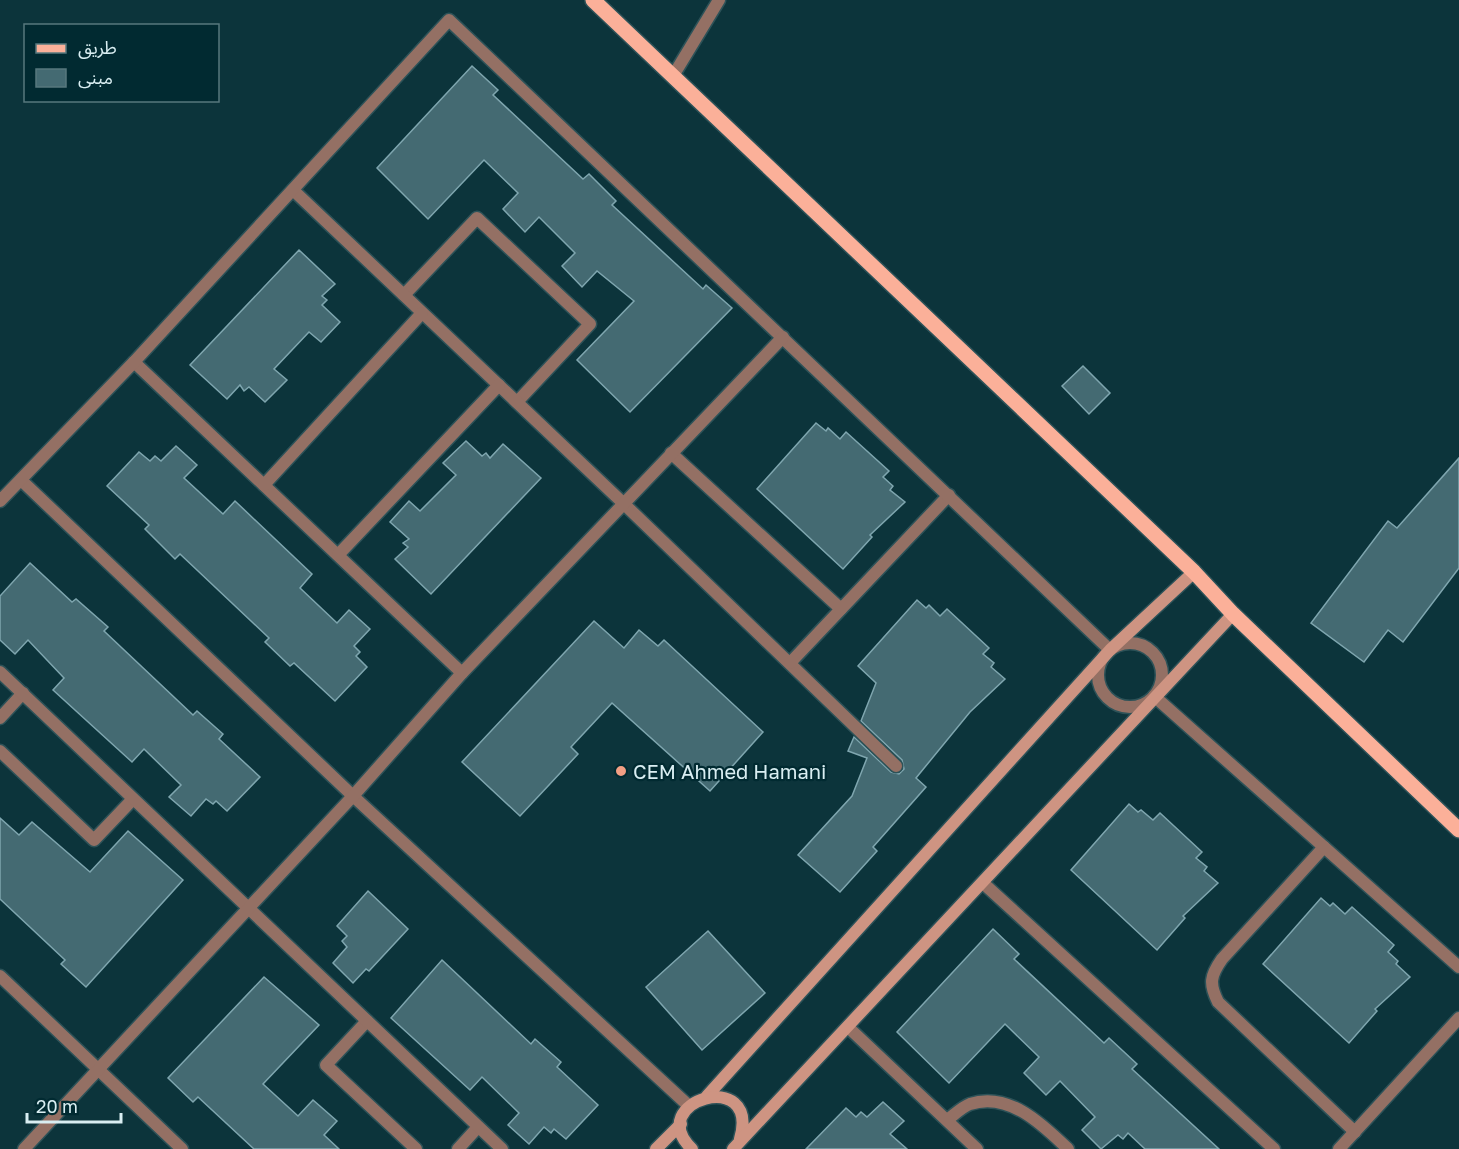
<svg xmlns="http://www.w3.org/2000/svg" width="1459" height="1149" font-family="'Golos Text','Noto Sans Arabic',sans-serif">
  <rect width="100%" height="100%" fill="#0c343b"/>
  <g fill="#446a72" stroke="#7fa6af" stroke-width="1.5">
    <path d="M472 66 498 90 493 95 583 179 589 174 616 201 612 205 703 289 706 285 732 308 630 412 577 360 634 301 597 271 582 287 562 266 575 253 539 217 525 232 503 209 518 193 484 160 428 219 377 168Z"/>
    <path d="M299 250 335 284 322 296 327 300 322 305 340 322 321 342 309 332 274 369 287 380 265 402 249 387 244 391 240 385 227 399 190 365Z"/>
    <path d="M1083 366 1110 393 1089 414 1062 386Z"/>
    <path d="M816 423 826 431 828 428 840 439 846 432 889 471 883 477 893 486 890 490 905 502 870 535 872 537 843 569 757 489Z"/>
    <path d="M466 441 482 456 486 453 490 458 503 444 541 478 431 594 395 559 408 547 403 543 409 539 390 522 409 501 420 511 456 475 443 463Z"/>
    <path d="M176 446 197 465 184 478 223 514 235 501 312 574 300 588 337 623 349 610 370 629 354 646 360 652 356 656 367 667 335 701 294 663 290 666 265 642 269 638 180 554 175 559 145 529 149 525 107 486 139 452 150 461 155 456 161 461Z"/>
    <path d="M1459 458V568L1403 642 1388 630 1364 662 1311 623 1388 521 1397 528Z"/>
    <path d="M30 563 72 602 76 599 108 627 104 631 193 715 197 711 223 734 219 739 260 777 227 811 216 801 213 804 206 799 191 816 169 797 181 785 144 749 132 762 53 690 64 678 28 640 15 654 0 640V596Z"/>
    <path d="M917 600 926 608 929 605 940 616 947 609 989 648 983 654 994 663 991 667 1005 679 970 712 916 778 926 787 873 847 877 851 840 892 798 855 852 796 867 758 848 751 854 737 891 772 899 774 904 769 902 760 861 721 876 683 858 666Z"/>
    <path d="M594 621 624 648 639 630 658 646 664 640 763 732 710 791 612 703 571 747 578 754 520 816 462 762Z"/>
    <path d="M1129 804 1138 812 1141 810 1153 820 1160 813 1202 852 1196 858 1207 867 1204 871 1218 883 1183 916 1185 918 1157 950 1071 870Z"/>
    <path d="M0 818 19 835 32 822 90 872 128 831 183 880 86 987 61 964 65 960 0 899Z"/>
    <path d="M368 891 408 929 369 971 366 969 353 983 333 963 347 947 342 941 347 936 337 926Z"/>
    <path d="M1321 898 1330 906 1333 903 1345 914 1352 907 1362 916 1394 945 1388 952 1398 961 1396 964 1410 977 1375 1009 1377 1011 1349 1043 1263 964Z"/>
    <path d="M993 929 1019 954 1014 959 1104 1043 1109 1038 1137 1064 1132 1069 1219 1149H1145L1128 1133 1123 1139 1118 1135 1101 1149 1082 1130 1095 1117 1060 1081 1046 1095 1024 1073 1039 1057 1005 1024 949 1083 897 1032Z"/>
    <path d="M708 931 765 993 702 1050 646 987Z"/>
    <path d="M442 960 531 1044 535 1039 561 1062 557 1067 598 1105 566 1139 554 1129 551 1133 544 1127 529 1144 508 1125 519 1113 482 1077 470 1090 391 1018Z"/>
    <path d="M264 977 319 1025 263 1084 298 1116 313 1100 337 1121 324 1135 339 1149H254L198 1097 193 1102 168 1078Z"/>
    <path d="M883 1102 904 1121 890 1134 907 1149H806L846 1108 856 1117 861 1112 867 1117Z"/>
  </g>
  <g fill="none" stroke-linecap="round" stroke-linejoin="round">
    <g stroke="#2d5258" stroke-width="15">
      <g id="lane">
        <path d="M404 295 477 218 590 324 517 402"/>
        <path d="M671 453 841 609"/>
        <path d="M622 502 896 766"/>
        <path d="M790 663 949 495"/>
        <path d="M0 718 23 693"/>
        <path d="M0 751 94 840 133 799"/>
        <path d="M1324 847 1222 959C1210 976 1209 984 1218 1002L1355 1132"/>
        <path d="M367 1021 326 1065 416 1149"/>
        <path d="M947 1120C954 1115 962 1107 970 1104 1009 1091 1043 1125 1068 1149"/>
        <path d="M458 1149 478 1127"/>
      </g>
    </g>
    <g stroke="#2d5258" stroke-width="15">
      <g id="street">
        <path d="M673 76 719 0"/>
        <path d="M293 190 622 502"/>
        <path d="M134 362 462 673"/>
        <path d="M21 480 353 796 689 1106"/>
        <path d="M264 485 422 313"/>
        <path d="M0 501 134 362 449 20 1110 650"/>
        <path d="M338 555 499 385"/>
        <circle cx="1130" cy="675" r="32"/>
        <path d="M0 672 502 1149"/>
        <path d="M1154 696 1459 967"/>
        <path d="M983 883 1274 1149"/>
        <path d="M0 976 182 1149"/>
        <path d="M849 1028 977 1149"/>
        <path d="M24 1149 353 796 462 673 783 337"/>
        <path d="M1339 1149 1459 1018"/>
      </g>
    </g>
    <g stroke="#2d5258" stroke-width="15">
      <g id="secondary">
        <path d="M707 1096 1110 650 1194 572"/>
        <path d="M656 1149 681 1124"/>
        <path d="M692 1149C642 1101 761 1066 740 1139"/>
        <path d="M733 1149 1233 614"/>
      </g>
    </g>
    <g stroke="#2d5258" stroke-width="18">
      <path id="primary" d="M593 0 1194 572 1233 614 1459 830"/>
    </g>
    <use href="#lane" stroke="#947064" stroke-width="12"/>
    <use href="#street" stroke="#947064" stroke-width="12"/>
    <use href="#secondary" stroke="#ce9482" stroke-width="12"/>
    <use href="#primary" stroke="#fbb099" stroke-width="15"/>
  </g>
  <circle fill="#f39f84" stroke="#012a31" stroke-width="2" cx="621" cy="771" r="6"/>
  <g text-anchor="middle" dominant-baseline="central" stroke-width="4.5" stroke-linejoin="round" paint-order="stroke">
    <g font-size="20" fill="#d9eef2" stroke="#012a31" text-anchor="start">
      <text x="633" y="771">CEM Ahmed Hamani</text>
    </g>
  </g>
  <rect x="24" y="24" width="195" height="78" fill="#012a31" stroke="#57787e" stroke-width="1.5"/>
  <rect x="36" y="44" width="30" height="9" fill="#fbb099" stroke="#57787e" stroke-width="1.5"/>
  <text x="78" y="54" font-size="18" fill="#d9eef2">طريق</text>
  <rect x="36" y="69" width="30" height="18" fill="#446a72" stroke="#57787e" stroke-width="1.5"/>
  <text x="78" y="84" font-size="18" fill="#d9eef2">مبنى</text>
  <path d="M27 1113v9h94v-9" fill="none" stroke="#d9eef2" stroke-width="3"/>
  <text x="36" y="1113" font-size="18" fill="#d9eef2" stroke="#012a31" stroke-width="4.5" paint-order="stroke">20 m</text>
</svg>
